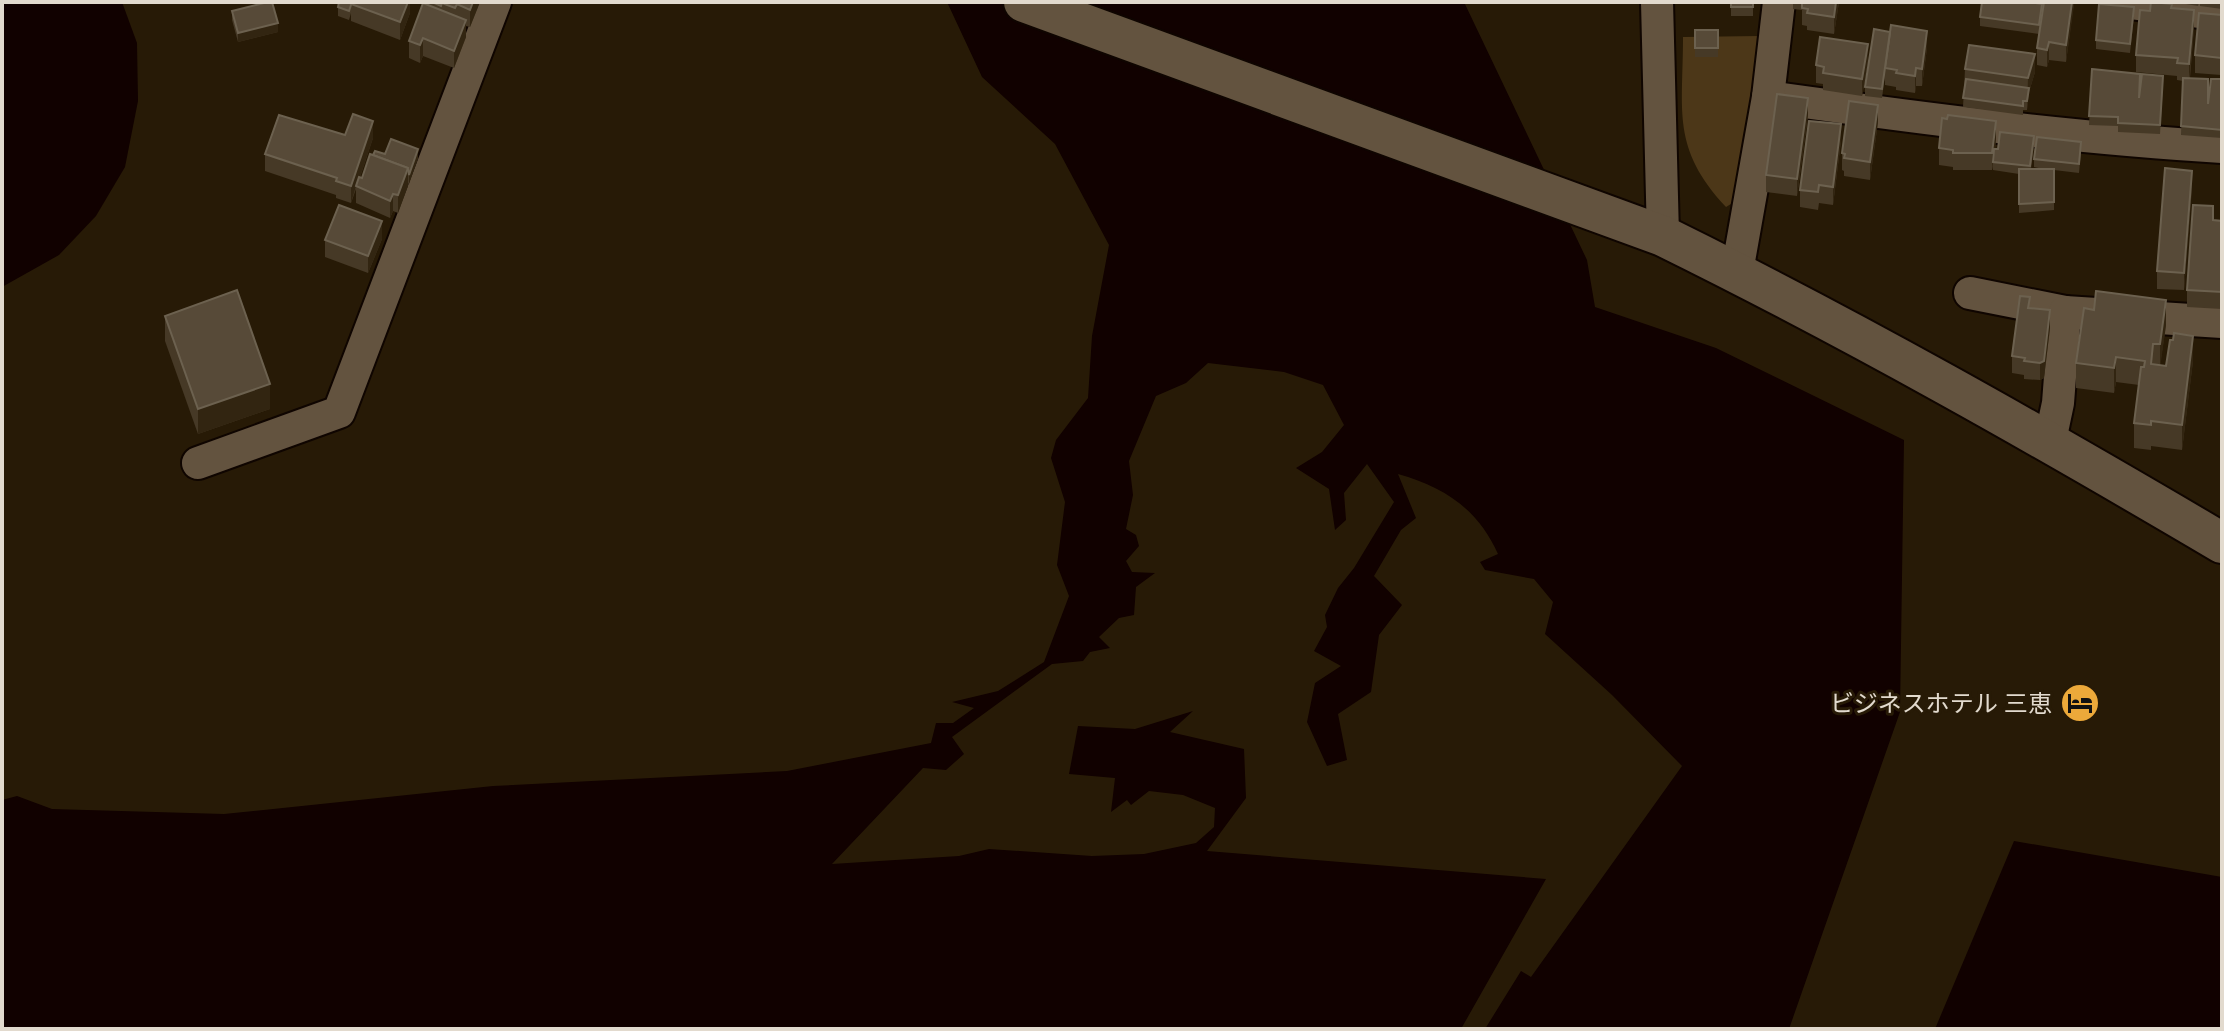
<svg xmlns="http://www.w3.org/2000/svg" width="2224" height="1031" font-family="Lora,'Noto Sans JP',serif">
  <rect width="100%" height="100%" fill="#271a06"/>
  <path fill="#4c3718" d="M1759 36 1739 199 1726 207C1671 148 1683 112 1683 37Z"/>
  <g fill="#110100">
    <path d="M2 2H122L137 43 138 101 125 167 96 216 59 255 2 287Z"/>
    <path d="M947 2H1464L1587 260 1595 307 1716 348 1904 440 1900 712 1789 1029H1485L1521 971 1531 977 1682 766 1612 695 1545 634 1553 602 1534 579 1485 570 1480 562 1498 554C1478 509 1444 487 1398 474L1416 518 1401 530 1374 576 1402 605 1379 635 1371 692 1338 714 1347 760 1327 766 1307 722 1315 683 1341 666 1314 651 1327 627 1325 615 1338 588 1354 568 1394 502 1367 464 1344 493 1346 520 1335 530 1329 489 1296 468 1322 452 1344 425 1323 385 1284 372 1208 363 1186 383 1156 396 1129 461 1133 495 1126 529 1136 535 1139 546 1126 561 1132 572 1155 573 1136 587 1134 615 1119 618 1099 637 1110 648 1090 652 1083 661 1052 664 952 737 964 754 946 770 923 768 832 864 959 856 989 849 1092 856 1144 854 1196 843 1214 827 1215 808 1183 795 1149 791 1131 805 1127 800 1111 812 1115 778 1069 774 1078 726 1135 729 1193 711 1170 732 1244 749 1246 798 1207 851 1546 879 1461 1029H2V800L17 796 52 809 224 814 493 786 787 771 931 743 936 723H953L974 708 952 702 998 691 1044 662 1069 596 1057 565 1065 502 1051 458 1056 440 1088 398 1092 336 1109 245 1055 144 982 77Z"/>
    <path d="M2014 841 2222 877V1029H1935Z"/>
  </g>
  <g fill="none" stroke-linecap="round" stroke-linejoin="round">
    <g stroke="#0f0500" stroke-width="36">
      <g id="minor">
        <path d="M1657 2 1663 236"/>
        <path d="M2122 2 2222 15"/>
        <path d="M1768 97C1919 118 2070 138 2222 147"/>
        <path d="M1737 272 1768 97 1779 2"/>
        <path d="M1970 293 2065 312"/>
        <path d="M2050 441 2058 403 2065 312 2222 322"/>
        <path d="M198 463 339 412 495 2"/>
      </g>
    </g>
    <g stroke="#0f0500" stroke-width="44">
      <path id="tertiary" d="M1024 2 1663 236C1854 330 2039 435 2222 543"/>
    </g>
    <use href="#minor" stroke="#63533f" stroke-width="32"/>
    <use href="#tertiary" stroke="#63533f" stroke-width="40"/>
  </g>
  <g fill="#463926">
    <path d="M339 2H410V13L400 40 351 21V13L349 20 338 16V7Z"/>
    <path d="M425 2H480L470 27 466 26V37L454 68 423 56 420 63 409 58V41Z"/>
    <rect x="1731" y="2" width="22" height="14"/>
    <path d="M1793 2H1839L1834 34 1807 30V26L1802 25V10L1793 9Z"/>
    <path d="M2074 2 2066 62 2049 60 2047 67 2037 65V48L2039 34 1980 26V17L2042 4Z"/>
    <path d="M2174 2H2199L2198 6Z"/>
    <path d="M2200 2H2222V9L2200 6Z"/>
    <path d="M2172 8 2194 27 2190 78 2208 104 2222 79V138L2181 135 2183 81 2177 80V76L2136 72V55L2150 11Z"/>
    <path d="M232 11 278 32 238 42 232 20Z"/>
    <path d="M2222 15 2221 75 2195 73V55Z"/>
    <path d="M2134 16 2130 53 2096 49V40Z"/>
    <rect x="1695" y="30" width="23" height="27"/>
    <path d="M1890 32 1927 48 1922 86H1916L1915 93 1896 90V87L1885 85V76L1882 98 1865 96V87Z"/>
    <path d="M1868 61 1862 96 1823 90V84L1816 83V65Z"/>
    <path d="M1965 69 2035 72 2029 92 2027 110H2023V115L1963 107Z"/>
    <path d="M2092 69 2140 94 2163 85 2160 134 2118 132V126L2089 125Z"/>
    <path d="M1808 115 1797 196 1766 192V175Z"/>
    <path d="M1878 122 1870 180 1844 176V171L1842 170V153Z"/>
    <path d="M345 135 373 138 360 177 362 178 373 155 385 154 418 158 398 213 393 211 390 218 356 203V189L351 203 336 198V195L265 171V154Z"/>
    <path d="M1996 139 1995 149 2034 145 2031 169H2043L2034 167V159L2081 151 2079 173 2054 170V210L2019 213V174L1993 170V166L1992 170H1953V167L1939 165V148Z"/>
    <path d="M1841 141 1833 205 1819 203 1818 210 1800 207V190Z"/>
    <path d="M2192 188 2184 290 2157 289V271Z"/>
    <path d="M2213 220 2222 221V309L2187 307V290Z"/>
    <path d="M382 239 368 273 325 257V240Z"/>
    <path d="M2030 308 2050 328 2044 378 2040 380 2024 379V375L2012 373V356Z"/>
    <path d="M165 316 270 409 198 434 165 341Z"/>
    <path d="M2166 325 2160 365 2166 366 2193 361 2182 450 2151 446V450L2134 448V423L2139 385 2116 382 2114 393 2076 388V363Z"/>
  </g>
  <g fill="#322511">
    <path d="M408 2H410V13L400 40V22Z"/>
    <path d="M473 2H480L470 27V10Z"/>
    <path d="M1836 2H1839L1834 34V17Z"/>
    <path d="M2072 2H2074V6L2066 62V45Z"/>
    <path d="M2194 10V27L2189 82V64Z"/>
    <path d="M466 20V37L454 68V51Z"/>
    <path d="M278 23V32L238 42V33Z"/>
    <path d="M1927 31V48L1922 86V69Z"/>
    <path d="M423 38V56L420 63V45Z"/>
    <path d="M2049 42V60L2047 67V50Z"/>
    <path d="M1868 44V61L1862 96V79Z"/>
    <path d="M2035 54V72L2029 92 2027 110 2028 78Z"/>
    <path d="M1916 68V86L1915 93V76Z"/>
    <path d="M1808 98V115L1797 196V179Z"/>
    <path d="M1878 105V122L1870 180V162Z"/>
    <path d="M373 121V138L357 186H356L351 203V186Z"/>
    <path d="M1996 121V139L1992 170V153Z"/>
    <path d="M1841 124V141L1833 205V187Z"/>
    <path d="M418 149V158L409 184V175Z"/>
    <path d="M408 168V186L398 213V195Z"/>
    <path d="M2192 171V188L2184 290V273Z"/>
    <path d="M393 194V211L390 218V201Z"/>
    <path d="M382 221V239L368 273V256Z"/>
    <path d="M2166 300V325L2160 369V344Z"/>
    <path d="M2050 310V328L2044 378 2040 380V363Z"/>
    <path d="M2193 336V361L2182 450V425Z"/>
    <path d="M2116 357V382L2114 393V368Z"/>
    <path d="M270 384V409L198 434V409Z"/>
  </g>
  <g fill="#574a38" stroke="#6c614f" stroke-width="2">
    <path d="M268 2H272L278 23 238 33 232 11Z"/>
    <path d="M339 2H352L349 11 338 7Z"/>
    <path d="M352 2H408L400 22 351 4Z"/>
    <path d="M432 2H473L470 10 457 4 455 8 442 3 441 6Z"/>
    <rect x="1731" y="2" width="22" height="5"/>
    <path d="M1802 2H1836L1834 17 1807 13 1808 9 1802 8Z"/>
    <path d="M1982 2H2029L2042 4 2039 25 1980 17Z"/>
    <path d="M2044 2H2072L2066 45 2049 42 2047 50 2037 48Z"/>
    <path d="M2151 2 2172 4 2171 8 2194 10 2189 64 2177 63 2178 58 2136 55 2140 10 2150 11Z"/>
    <path d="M423 3 466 20 454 51 423 38 420 45 409 41Z"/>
    <path d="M2099 4 2134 7 2130 44 2096 40Z"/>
    <path d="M2199 13 2222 15 2221 58 2195 55Z"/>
    <path d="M1891 25 1927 31 1922 69 1916 68 1915 76 1896 73 1897 70 1885 68Z"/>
    <path d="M1874 29 1890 32 1882 89 1865 87Z"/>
    <rect x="1695" y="30" width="23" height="18"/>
    <path d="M1820 37 1868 44 1862 79 1823 73 1824 67 1816 65Z"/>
    <path d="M1969 45 2035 54 2028 78 1965 69Z"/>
    <path d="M2092 69 2140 74 2139 98 2142 74 2163 76 2160 125 2118 123V117L2089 116Z"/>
    <path d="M2183 78 2208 79V104L2211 79H2222V130L2181 126Z"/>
    <path d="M1966 79 2029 88 2027 101H2023V106L1963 98Z"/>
    <path d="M1777 94 1808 98 1797 179 1766 175Z"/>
    <path d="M1849 101 1878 105 1870 162 1844 158 1845 154 1842 153Z"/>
    <path d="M353 114 373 121 351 186 336 181 337 178 265 154 279 115 345 135Z"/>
    <path d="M1948 115 1996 121 1992 153H1953V150L1939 148 1942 118 1947 119Z"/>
    <path d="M1809 121 1841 124 1833 187 1819 185 1818 192 1800 190Z"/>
    <path d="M2000 132 2034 136 2030 166 1993 162 1994 149H1998Z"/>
    <path d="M2037 137 2081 142 2079 164 2034 159Z"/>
    <path d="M391 139 418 149 409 175 408 168 373 155 375 151 385 154Z"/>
    <path d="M370 154 408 168 398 195 393 194 390 201 356 186 359 177 362 178Z"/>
    <path d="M2165 168 2192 171 2184 273 2157 271Z"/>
    <path d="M2019 169H2054V202L2019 204Z"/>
    <path d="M339 205 382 221 368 256 325 240Z"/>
    <path d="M2193 205 2213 206V220L2222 221V292L2187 290Z"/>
    <path d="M237 290 270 384 198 409 165 316Z"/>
    <path d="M2096 291 2166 300 2160 344H2153L2151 364 2166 366 2170 340H2173L2174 333 2193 336 2182 425 2151 421V425L2134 423 2141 367H2144L2145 361 2116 357 2114 368 2076 363 2084 308 2094 310Z"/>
    <path d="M2020 296 2030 297 2028 308 2050 310 2044 361 2040 363 2024 361 2025 358 2012 356Z"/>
  </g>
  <defs>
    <g id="hotel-disc" transform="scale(2)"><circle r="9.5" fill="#eca93a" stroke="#271a06"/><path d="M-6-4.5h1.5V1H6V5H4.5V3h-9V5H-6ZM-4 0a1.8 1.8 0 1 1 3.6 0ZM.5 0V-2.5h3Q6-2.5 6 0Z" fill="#111"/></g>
  </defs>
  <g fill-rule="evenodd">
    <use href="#hotel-disc" x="2080" y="703"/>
  </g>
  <g text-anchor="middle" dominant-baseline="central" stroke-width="6" stroke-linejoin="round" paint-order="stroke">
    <g font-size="24" fill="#e2dace" stroke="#271a06" text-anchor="end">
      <text x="2052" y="703">ビジネスホテル 三恵</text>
    </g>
  </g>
  <rect width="2224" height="1031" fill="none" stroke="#e2dace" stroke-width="8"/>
</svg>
